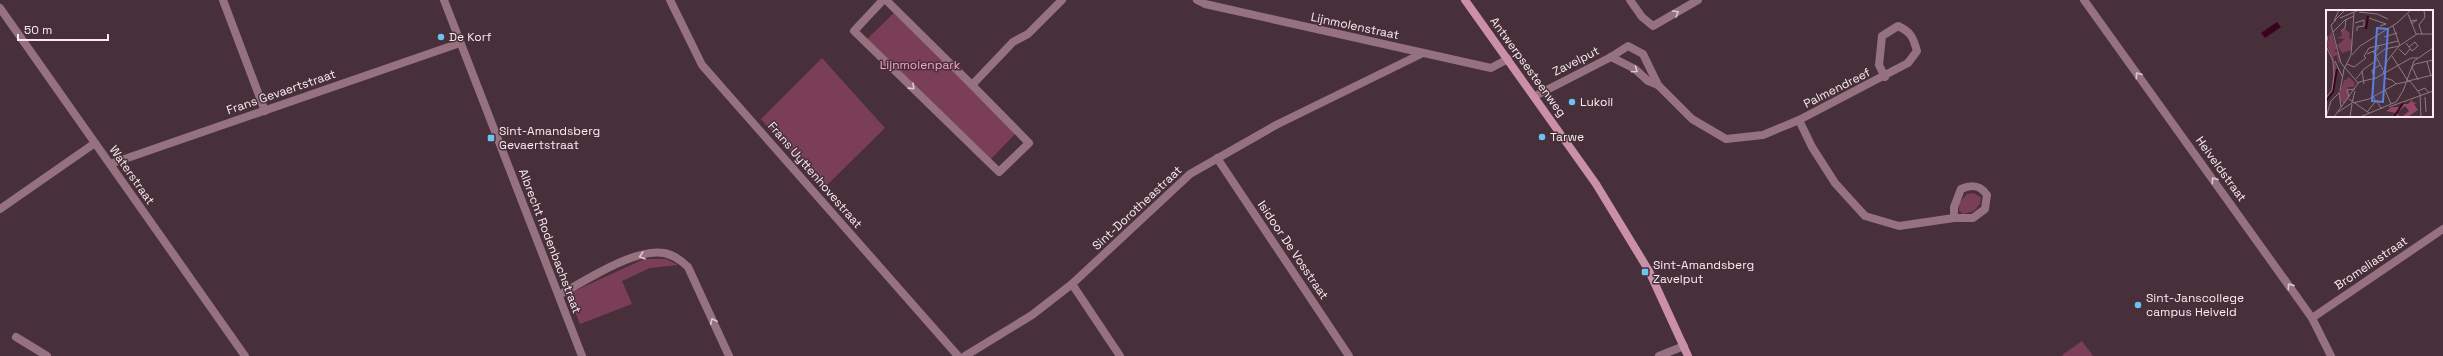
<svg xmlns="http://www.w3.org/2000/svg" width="2443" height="356" font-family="'Space Grotesk',sans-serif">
  <rect width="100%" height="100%" fill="#473039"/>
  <g fill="#7b3e58">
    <path d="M894 13 1016 133 991 159 867 39Z"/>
    <path d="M822 58 885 128 823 189 761 119Z"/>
    <path d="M1973 193 1981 197 1980 204 1974 211 1963 214 1959 210V203L1967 194Z"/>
    <path d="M644 259H666L678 265 650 268 622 281 632 304 580 324 568 294Z"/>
    <path d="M2082 341 2093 356H2063L2062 355Z"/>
  </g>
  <path fill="#3a021f" d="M2277 22 2281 27 2265 38 2261 33Z"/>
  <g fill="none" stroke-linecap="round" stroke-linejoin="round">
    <g stroke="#96717f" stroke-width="8">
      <path d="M223 0 265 111"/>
      <path d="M444 0 582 356"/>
      <path d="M670 0 702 65 958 356"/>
      <path d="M883 0 854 31 999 172 1029 143 972 85"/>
      <path d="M886 0 972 85 1013 42 1028 34 1062 0"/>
      <path d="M1197 0 1205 4 1491 68 1508 59"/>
      <path d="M1630 0 1642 17 1653 26 1698 0"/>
      <path d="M2084 0 2312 318 2331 356"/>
      <path d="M0 8 245 356"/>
      <path d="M1611 57 1635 69 1648 81 1658 85 1692 119 1726 139 1763 135 1799 120 1908 63 1917 51C1913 37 1911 32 1898 26L1882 36 1879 65 1885 77"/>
      <path d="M1535 96 1611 57 1628 46 1643 54 1658 85"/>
      <path d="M1799 120 1812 147 1835 183 1865 216 1899 226 1954 218H1973L1985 209 1987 195C1980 185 1972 184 1961 189L1954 207V218"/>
      <path d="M1217 158 1349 356"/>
      <path d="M110 164 460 43"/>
      <path d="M0 209 95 143"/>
      <path d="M1072 284 1120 356"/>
      <path d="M559 295C585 281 634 248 664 253 674 255 681 260 688 267L729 356"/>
      <path d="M2312 318 2443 229"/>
      <path d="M16 337 47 356"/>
      <path d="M965 356 1032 315 1072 284 1190 174 1276 125 1423 53"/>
      <path d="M1659 356 1684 346"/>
    </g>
    <path stroke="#cb90a6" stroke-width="8" d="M1465 0 1596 184 1649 271 1688 356"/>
  </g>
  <defs><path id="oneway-chevron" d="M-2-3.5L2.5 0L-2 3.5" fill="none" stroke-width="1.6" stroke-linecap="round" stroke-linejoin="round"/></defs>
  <g stroke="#ddc7cf">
    <use href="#oneway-chevron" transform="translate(1676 13) rotate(-30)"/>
    <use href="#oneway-chevron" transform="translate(1635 70) rotate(35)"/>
    <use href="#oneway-chevron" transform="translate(2138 75) rotate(-126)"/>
    <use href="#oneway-chevron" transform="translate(912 87) rotate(44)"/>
    <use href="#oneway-chevron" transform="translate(2214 180) rotate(-126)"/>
    <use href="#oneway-chevron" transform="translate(642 256) rotate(164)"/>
    <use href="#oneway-chevron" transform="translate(2290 286) rotate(-125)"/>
    <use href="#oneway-chevron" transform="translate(713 321) rotate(-115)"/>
  </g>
  <g fill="#6bc3f2" stroke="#473039" stroke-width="1.5">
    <circle cx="441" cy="37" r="4"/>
    <circle cx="1572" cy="102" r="4"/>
    <circle cx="1542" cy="137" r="4"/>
    <rect x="487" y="134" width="8" height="8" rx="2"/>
    <rect x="1641" y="268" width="8" height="8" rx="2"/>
    <circle cx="2138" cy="305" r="4"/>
  </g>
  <g text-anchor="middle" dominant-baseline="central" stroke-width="3" stroke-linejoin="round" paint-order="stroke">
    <g font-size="12" fill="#fbecf1" stroke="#473039">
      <text transform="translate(1355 26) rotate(12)">Lijnmolenstraat</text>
      <text transform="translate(1576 61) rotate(-27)">Zavelput</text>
      <text transform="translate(1528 67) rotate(54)">Antwerpsesteenweg</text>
      <text transform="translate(1837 88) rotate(-27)">Palmendreef</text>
      <text transform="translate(281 92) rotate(-19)">Frans Gevaertstraat</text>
      <text transform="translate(2221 169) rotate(54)">Heiveldstraat</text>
      <text transform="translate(132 175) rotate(55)">Waterstraat</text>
      <text transform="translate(815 175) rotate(49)">Frans Uyttenhovestraat</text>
      <text transform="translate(1137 208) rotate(-43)">Sint-Dorotheastraat</text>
      <text transform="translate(550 241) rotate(69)">Albrecht Rodenbachstraat</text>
      <text transform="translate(1293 250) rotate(56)">Isidoor De Vosstraat</text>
      <text transform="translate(2371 263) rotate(-34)">Bromeliastraat</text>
    </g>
    <g font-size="12" fill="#fbecf1" stroke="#473039" text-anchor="start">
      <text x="449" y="37">De Korf</text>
      <text x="1580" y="102">Lukoil</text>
      <text x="499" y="131">Sint-Amandsberg<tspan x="499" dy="14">Gevaertstraat</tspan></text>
      <text x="1550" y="137">Tarwe</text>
      <text x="1653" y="265">Sint-Amandsberg<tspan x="1653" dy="14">Zavelput</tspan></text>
      <text x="2146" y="298">Sint-Janscollege<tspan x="2146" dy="14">campus Heiveld</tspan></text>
    </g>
    <g font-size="12" fill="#fca3c6" stroke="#473039">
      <text x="920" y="65">Lijnmolenpark</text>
    </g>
  </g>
  <g transform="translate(2326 10)">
    <rect width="107" height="107" fill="#473039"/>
    <path d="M19 19 24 23 23 27 27 33 25 40 16 43 11 35 19 29 10 28 16 26 15 21ZM5 21 11 39 8 41 12 42 14 52H12L11 45 7 47 11 59 10 70 5 86 0 91 6 81 8 54 1 35ZM23 67 29 73 28 77H22L23 88 18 94 14 90V82L18 70H20Z" fill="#7b3e58"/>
    <path d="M87 89 86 92 91 93 88 94 92 100 83 106H77L83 101 79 96 71 103 74 107H68L70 103 60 101 66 97H75L77 95 74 94H82Z" fill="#954769"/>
    <path fill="none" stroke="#3a021f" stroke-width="2" d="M40 19 42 6M0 91 7 82 11 59M68 107 77 93"/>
    <path fill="none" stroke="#8f7b83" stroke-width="1" d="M33 2 51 4 62 9M82 4 90 24H107M14 8 33 0M43 8 60 14 54 16M9 10 19 0M10 10 5 15 15 53 32 73M8 11 13 0M84 11 91 10 85 14M29 13 38 10V16L31 17V21M67 16 74 36M15 21 19 18 20 9M7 22 19 10 28 6M96 24 93 15 99 7 98 1M58 27 71 23M80 33 83 37 89 32 92 36 86 41 83 37M43 38 72 31M73 39 79 45 84 39M47 41 57 60M41 44 52 39V35M26 45 34 36 71 13 85 0M66 46 82 71 107 65M49 47 59 39 73 36M9 51 16 66M101 52 105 66M21 54 28 57 40 48 38 46 43 38M36 61 38 74M57 64 61 51 73 36 91 24M48 68 46 60 54 55M58 68 66 70 70 74M30 69 38 59 51 50M92 70 86 57 89 54 107 50M84 71 94 84 95 107M59 80 65 94M14 81 18 59 25 45 28 3M92 81 99 78 103 83M13 82 15 97M23 87 21 80 29 79M47 87 56 99M99 87 100 102M0 88 6 80 8 65 7 51 0 36 2 26M23 89 43 103M27 93 43 89 70 74 84 71M63 97 107 81M12 102 26 93 29 81M41 102 50 91M0 107 5 91 13 83M8 107 33 72 50 68 85 48H92M24 107 26 94M34 107 70 92 77 81 88 51 107 38"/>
    <path fill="#607de0" fill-opacity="0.15" stroke="#607de0" stroke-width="2" d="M51 18 62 19 57 92 46 91Z"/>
    <rect width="107" height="107" fill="none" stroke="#fbecf1" stroke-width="2"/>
  </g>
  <path d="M18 34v6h90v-6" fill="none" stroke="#fbecf1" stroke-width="2"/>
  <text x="24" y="34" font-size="12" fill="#fbecf1" stroke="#473039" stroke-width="3" paint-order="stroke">50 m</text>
</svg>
